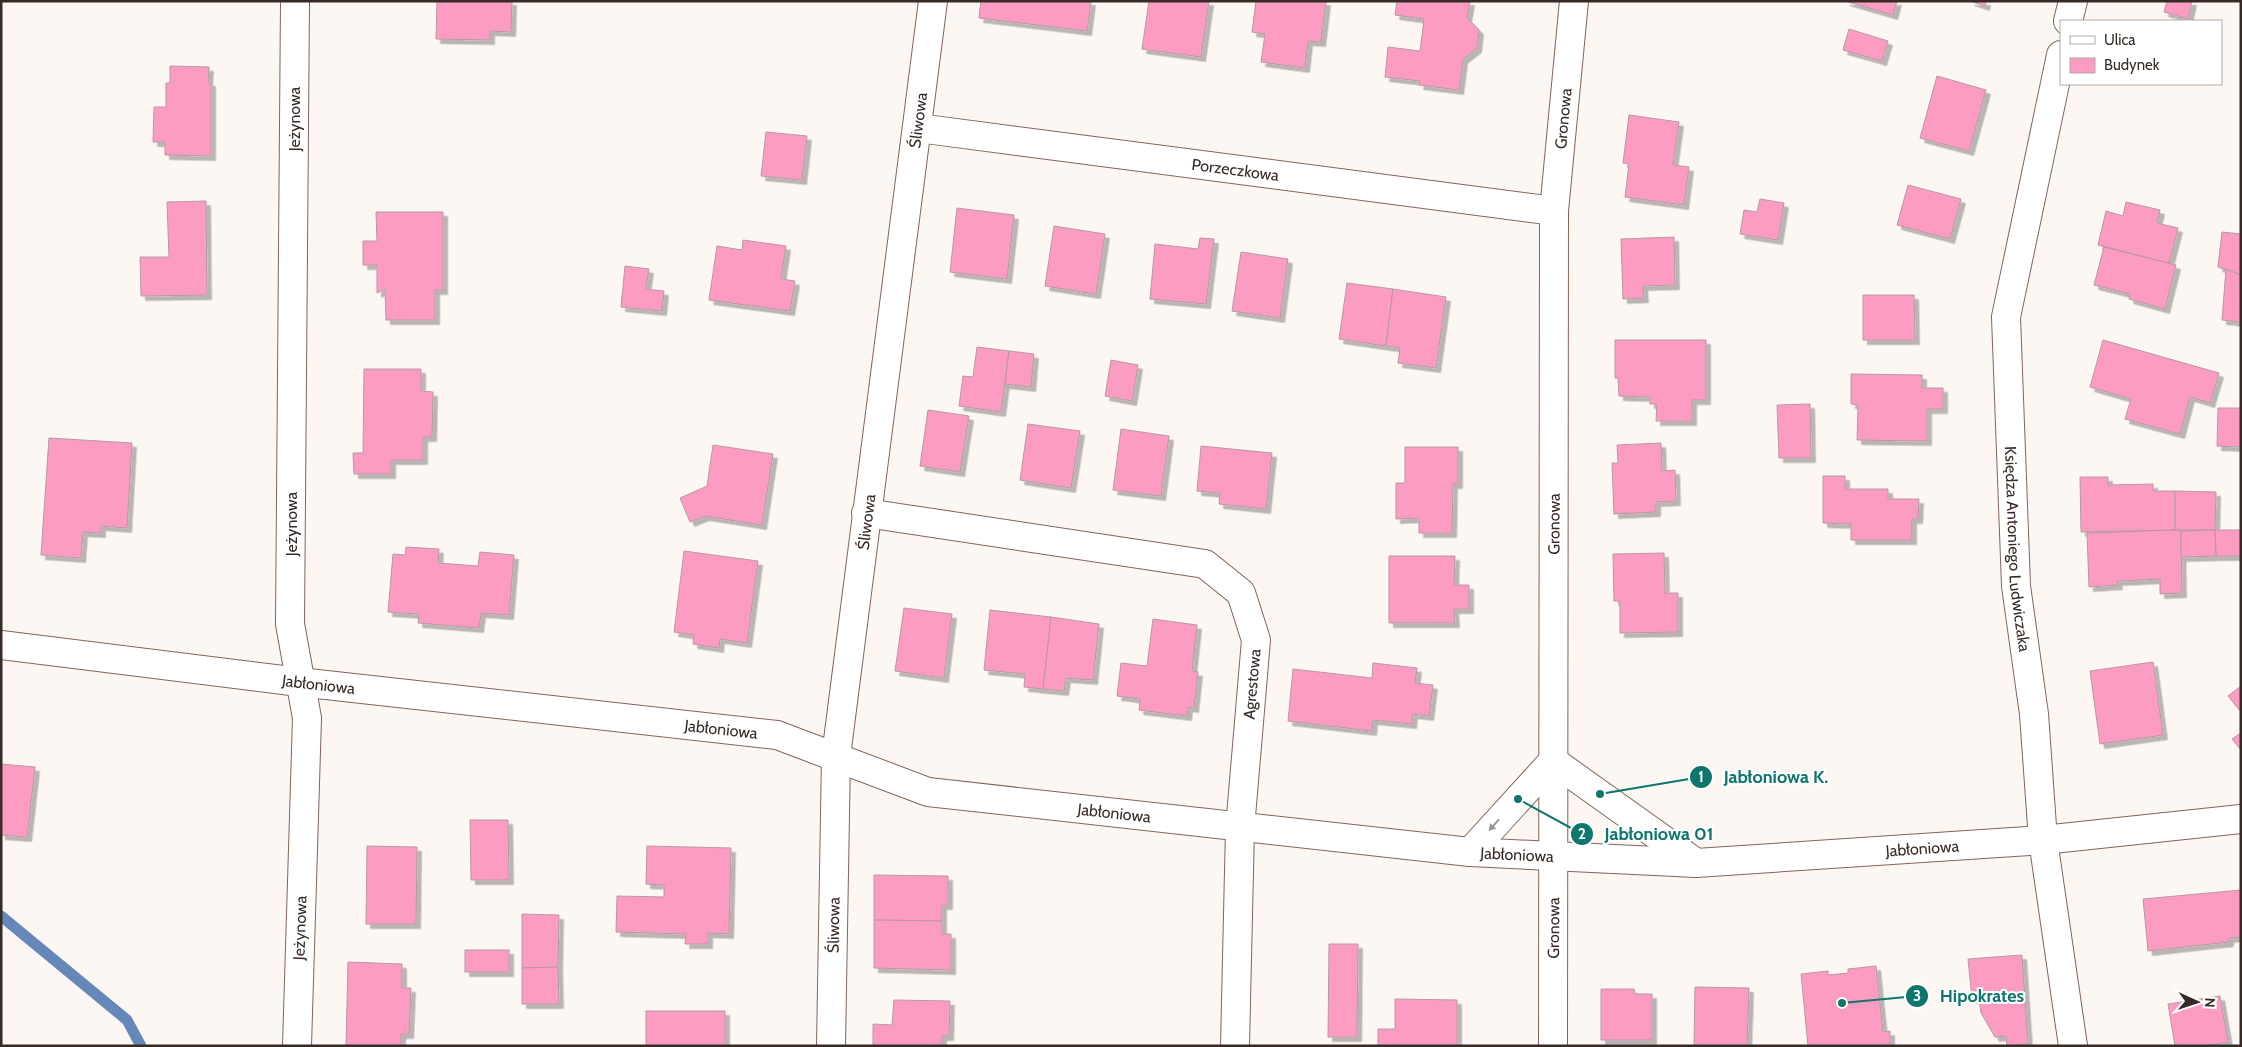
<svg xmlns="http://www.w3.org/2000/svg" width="2242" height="1047" font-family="Cabin,sans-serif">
  <defs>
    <filter id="shadow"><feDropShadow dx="4.5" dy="4.5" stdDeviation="0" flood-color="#0004"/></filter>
  </defs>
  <rect width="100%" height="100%" fill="#fdf7f4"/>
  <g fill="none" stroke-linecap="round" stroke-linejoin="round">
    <path stroke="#6587ba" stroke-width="11" d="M1 916 127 1020 141 1046"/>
  </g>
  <g fill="#fd9cc3" stroke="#b698a3" filter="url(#shadow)">
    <path d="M437 1H512L511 32 490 31V40L436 39Z"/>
    <path d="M981 1H1091L1087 31 979 18Z"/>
    <path d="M1149 1H1209L1201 57 1142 49Z"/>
    <path d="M1256 1H1326L1321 42 1308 41 1305 68 1261 62 1265 34 1252 32Z"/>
    <path d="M1397 1H1470L1467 18 1479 30 1477 48 1463 59 1459 90 1419 85 1420 81 1385 77 1388 47 1420 51 1424 19 1395 15Z"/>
    <path d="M1845 1H1897L1893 15Z"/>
    <path d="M1970 1H1986L1985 6Z"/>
    <path d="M2167 1H2192L2188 19 2164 12Z"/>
    <path d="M1849 29 1888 41 1882 61 1843 50Z"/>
    <path d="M170 66 209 67 208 82H211V156L165 155V142H153L154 107H166V83H170Z"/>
    <path d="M1937 76 1986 90 1969 151 1920 138Z"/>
    <path d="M1629 115 1679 122 1673 165 1689 167 1684 205 1625 197 1629 164 1623 163Z"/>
    <path d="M766 132 807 136 802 180 761 176Z"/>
    <path d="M1908 185 1961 199 1950 239 1897 225Z"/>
    <path d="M1760 199 1784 203 1778 240 1740 234 1744 210 1757 212Z"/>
    <path d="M206 201 207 295 141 296 140 257H169L167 202Z"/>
    <path d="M2126 202 2160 210 2157 223 2178 228 2169 263 2098 245 2106 211 2123 216Z"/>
    <path d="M957 208 1014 215 1007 279 950 272Z"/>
    <path d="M376 212H443V290H435V320H386L385 289 377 293V265H363V241H377Z"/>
    <path d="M1054 226 1105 234 1096 294 1045 286Z"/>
    <path d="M2222 232 2241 234V275L2218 267Z"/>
    <path d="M1674 237 1675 285 1643 286 1644 298 1623 299 1621 239Z"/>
    <path d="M1200 238 1214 239 1206 304 1150 299 1155 244 1198 249Z"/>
    <path d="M743 240 786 246 781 279 795 281 790 311 709 300 717 246 742 250Z"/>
    <path d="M2104 247 2176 265 2165 309 2129 299 2130 294 2094 285Z"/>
    <path d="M1241 252 1288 259 1280 318 1232 311Z"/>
    <path d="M625 266 649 269 646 289 664 291 662 311 621 307Z"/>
    <path d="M2226 269 2241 275V322L2222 320Z"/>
    <path d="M1347 283 1393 289 1386 346 1339 339Z"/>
    <path d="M1393 289 1446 297 1436 368 1398 363 1400 348 1386 346Z"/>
    <path d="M1863 295H1914L1915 340H1863Z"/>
    <path d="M1615 340H1706V400H1692V421H1656L1657 404H1650V397L1619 396 1618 378H1615Z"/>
    <path d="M2103 340 2219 373 2210 403 2190 397 2180 434 2125 419 2131 399 2090 387Z"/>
    <path d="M977 347 1009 351 1001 412 959 406 963 376 973 377Z"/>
    <path d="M1009 351 1034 354 1031 387 1005 384Z"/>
    <path d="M1111 360 1138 365 1132 401 1105 396Z"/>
    <path d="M364 369H421V391L433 392 432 437H423V460H391V474H354L353 453H363Z"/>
    <path d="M1851 374 1922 375V388H1943V409H1927V441L1857 440 1858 405 1851 404Z"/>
    <path d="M1810 404 1811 458H1779L1777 405Z"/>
    <path d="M2218 408H2241V447L2217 446Z"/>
    <path d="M928 410 969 416 960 472 920 466Z"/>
    <path d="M1028 424 1080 431 1071 488 1020 480Z"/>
    <path d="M1121 429 1169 436 1161 496 1113 490Z"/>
    <path d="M49 438 132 443 127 528 101 526V533L83 532 81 558 41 555Z"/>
    <path d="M1661 443 1662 471 1675 470 1676 501 1656 502V512L1614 514 1612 463H1618L1617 445Z"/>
    <path d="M713 445 773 454 762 525 705 516 690 522 680 498 707 486Z"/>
    <path d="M1201 446 1272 453 1266 509 1219 504 1220 493 1197 491Z"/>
    <path d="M1405 447H1458V484H1453L1452 533H1419V518L1396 519V483H1405Z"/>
    <path d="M1823 476H1845V489H1888V499H1919L1918 519H1912V540H1851V524L1823 523Z"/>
    <path d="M2080 477H2108V485L2153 484V491H2175V530L2081 532Z"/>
    <path d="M2175 491 2216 492 2215 530H2175Z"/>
    <path d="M2175 530 2181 531 2182 593 2160 594V579L2117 581 2118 585 2089 587 2087 533Z"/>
    <path d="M2215 530H2241V556H2216Z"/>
    <path d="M2215 530 2216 556 2181 557V531Z"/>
    <path d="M406 547 439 549 438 563 478 566 480 552 514 555 509 615 481 613 479 628 418 623 419 614 388 612 393 554 405 555Z"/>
    <path d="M684 551 758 561 747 643 720 639 719 648 693 644 694 635 674 632Z"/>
    <path d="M1664 553 1665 593H1678V632L1620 633V601H1614L1613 554Z"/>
    <path d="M1389 556H1455L1454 585H1469V609H1454L1455 623H1389Z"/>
    <path d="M904 608 952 614 944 678 895 671Z"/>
    <path d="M990 610 1051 617 1043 689 1024 687 1025 674 984 670Z"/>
    <path d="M1051 617 1099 624 1093 680 1066 678 1064 691 1043 689Z"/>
    <path d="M1153 619 1197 625 1192 671 1198 672 1194 708 1188 707 1187 716 1139 710 1140 699 1117 696 1121 663 1147 666Z"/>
    <path d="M2153 662 2163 735 2100 744 2090 671Z"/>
    <path d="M1373 663 1417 668 1415 683 1433 685 1429 716 1413 714 1412 724 1373 720 1372 731 1288 721 1293 669 1372 678Z"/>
    <path d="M2241 686V712L2228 696Z"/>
    <path d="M2241 733V750L2232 739Z"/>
    <path d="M1 764 35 767 27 837 1 835Z"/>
    <path d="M470 820H508L509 880H471Z"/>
    <path d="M367 846 417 847 416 924H366Z"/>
    <path d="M647 846 731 848 729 934 708 933V944H685L686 934 616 932 617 896 664 897V885L646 884Z"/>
    <path d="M874 875 948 876V905H942V921L874 920Z"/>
    <path d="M2241 890V937L2229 938V942L2148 951 2143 899Z"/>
    <path d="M522 914 559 915 558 967 522 968Z"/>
    <path d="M874 920 942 921V934H951V970L874 968Z"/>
    <path d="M1329 944H1358L1357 1037H1328Z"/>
    <rect x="465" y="950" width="44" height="22"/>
    <path d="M2022 955 2028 1044 2007 1046 2006 1036 1995 1037 1981 1013 1979 999H1972L1968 959Z"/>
    <path d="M348 962 402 964V988H411L409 1034H401V1046H346Z"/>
    <path d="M1876 966 1883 1032 1890 1031V1046H1808L1801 974 1828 971V975L1848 973V969Z"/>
    <path d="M558 967 559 1004H522V968Z"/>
    <path d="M1695 987 1749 988 1747 1046H1694Z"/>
    <path d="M1601 989H1634L1635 994H1652V1040H1601Z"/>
    <path d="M2220 996 2228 1042 2203 1046H2175L2168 1004Z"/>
    <path d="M1395 999 1457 1000V1046H1378V1029H1395Z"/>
    <path d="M894 1000 950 1001 949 1036H942V1046H873V1024L892 1025Z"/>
    <rect x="646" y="1011" width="79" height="35"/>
  </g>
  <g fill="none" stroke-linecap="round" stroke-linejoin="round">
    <g stroke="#80655a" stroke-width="30">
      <g id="minor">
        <path d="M295 1 290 624 307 718 297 1046"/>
        <path d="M2068 21 2073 1"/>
        <path id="s1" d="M2061 55 2006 317 2016 586 2034 714 2043 840 2073 1046"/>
        <path id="s2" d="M918 128 1554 211"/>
        <path d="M866 513 1205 564 1241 593 1256 640 1240 828 1235 1046"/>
        <path id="s3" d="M1 645 299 682 777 735 928 792 1470 852 1696 863 2043 840 2241 819"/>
        <path d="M1470 852 1553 761 1696 863"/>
        <path id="s4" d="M831 1046 836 756 933 1"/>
        <path id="s5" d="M1553 1046 1554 211 1574 1"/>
      </g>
    </g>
    <use href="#minor" stroke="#fff" stroke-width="28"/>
  </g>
  <defs><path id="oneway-solid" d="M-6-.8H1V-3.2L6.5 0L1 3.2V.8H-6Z" transform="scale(1.25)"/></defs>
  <use fill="#9b9592" href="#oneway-solid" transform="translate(1494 825) rotate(132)"/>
  <g text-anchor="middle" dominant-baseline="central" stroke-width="4" stroke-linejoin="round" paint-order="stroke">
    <g font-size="16" fill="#372b26" stroke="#fff">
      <text stroke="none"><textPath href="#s5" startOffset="928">Gronowa</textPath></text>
      <text transform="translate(294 119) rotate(-90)">Jeżynowa</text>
      <text stroke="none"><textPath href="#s4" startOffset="931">Śliwowa</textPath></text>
      <text stroke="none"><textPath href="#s2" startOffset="320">Porzeczkowa</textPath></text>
      <text stroke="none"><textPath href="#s4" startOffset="526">Śliwowa</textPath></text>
      <text stroke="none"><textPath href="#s5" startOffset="522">Gronowa</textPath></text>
      <text transform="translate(291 524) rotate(-90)">Jeżynowa</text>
      <text stroke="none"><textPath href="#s1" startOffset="500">Księdza Antoniego Ludwiczaka</textPath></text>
      <text stroke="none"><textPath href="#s3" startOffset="320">Jabłoniowa</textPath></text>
      <text transform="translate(1252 684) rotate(-85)">Agrestowa</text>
      <text stroke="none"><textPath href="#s3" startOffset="725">Jabłoniowa</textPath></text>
      <text stroke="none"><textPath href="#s3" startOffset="1130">Jabłoniowa</textPath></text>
      <text stroke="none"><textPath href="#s3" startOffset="1941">Jabłoniowa</textPath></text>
      <text stroke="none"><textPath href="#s3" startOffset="1535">Jabłoniowa</textPath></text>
      <text stroke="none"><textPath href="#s4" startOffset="121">Śliwowa</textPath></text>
      <text transform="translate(300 928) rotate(-88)">Jeżynowa</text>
      <text stroke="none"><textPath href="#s5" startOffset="118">Gronowa</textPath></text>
    </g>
  </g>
  <path fill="none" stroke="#0f766e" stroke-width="2" d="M1600 794L1701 777M1518 799L1582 834M1842 1003L1917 996"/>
  <g fill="#0f766e" stroke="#fff" stroke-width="2">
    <circle cx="1600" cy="794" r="5"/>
    <circle cx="1518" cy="799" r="5"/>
    <circle cx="1842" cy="1003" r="5"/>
    <circle cx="1701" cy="777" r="12"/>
    <circle cx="1582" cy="834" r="12"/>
    <circle cx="1917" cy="996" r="12"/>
  </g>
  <g font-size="15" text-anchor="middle" font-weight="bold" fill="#fff">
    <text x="1701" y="782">1</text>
    <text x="1582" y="839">2</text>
    <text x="1917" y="1001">3</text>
  </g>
  <g font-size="18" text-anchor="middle" font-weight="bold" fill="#0f766e" stroke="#fff" stroke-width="4" stroke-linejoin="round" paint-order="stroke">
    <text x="1776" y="783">Jabłoniowa K.</text>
    <text x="1659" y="840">Jabłoniowa 01</text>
    <text x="1982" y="1002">Hipokrates</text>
  </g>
  <rect width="2242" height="1047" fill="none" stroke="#372b26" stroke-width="5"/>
  <rect x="2060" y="20" width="162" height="65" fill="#ffffff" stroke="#afaaa8"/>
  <rect x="2070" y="36" width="25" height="8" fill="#ffffff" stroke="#afaaa8"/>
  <text x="2104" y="45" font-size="15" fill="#372b26">Ulica</text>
  <rect x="2070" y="58" width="25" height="15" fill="#fd9cc3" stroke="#afaaa8"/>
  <text x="2104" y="70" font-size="15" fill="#372b26">Budynek</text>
  <g transform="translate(2197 1002) rotate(93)" stroke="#ffffff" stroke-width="4" paint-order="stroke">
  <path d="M0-4L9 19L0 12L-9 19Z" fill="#372b26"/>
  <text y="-8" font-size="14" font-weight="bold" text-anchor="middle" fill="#372b26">N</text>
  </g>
</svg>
